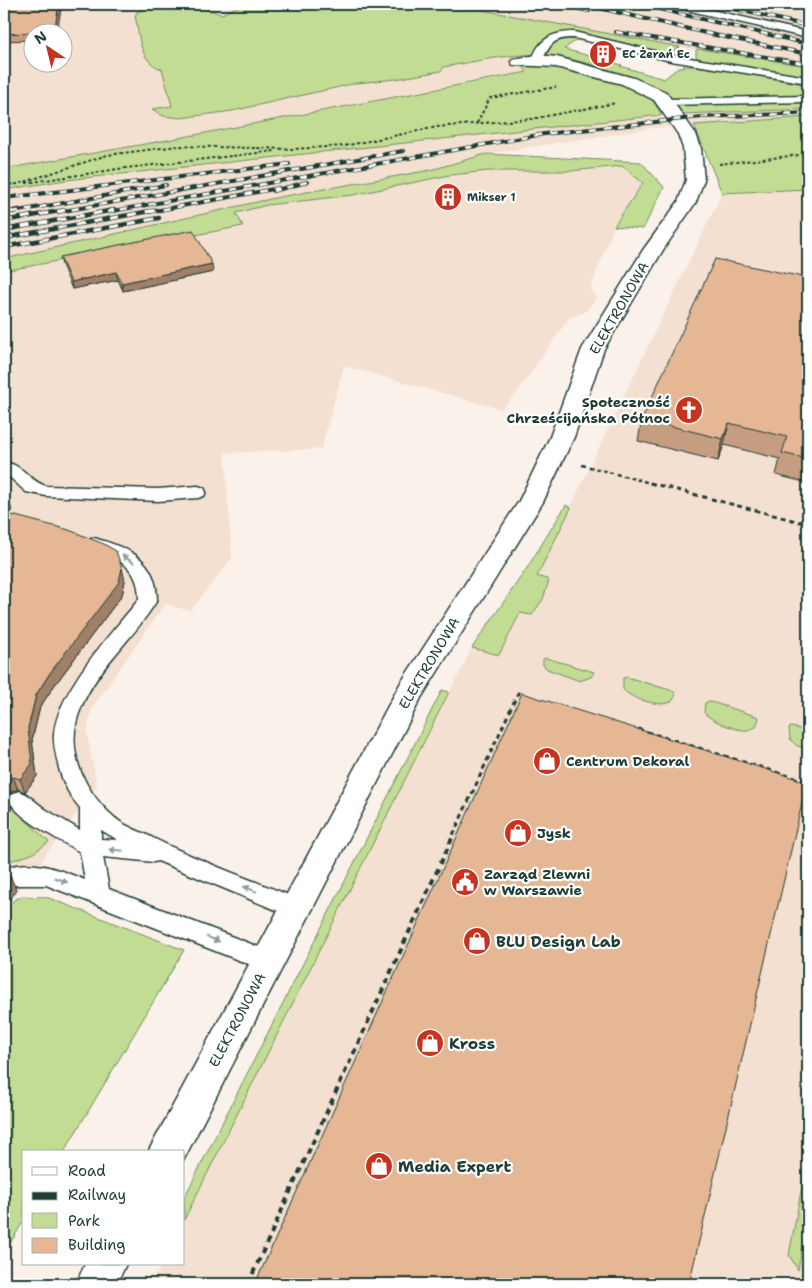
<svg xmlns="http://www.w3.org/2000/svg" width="812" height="1288" font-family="'Shantell Sans',sans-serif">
  <rect width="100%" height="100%" fill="#faf1ea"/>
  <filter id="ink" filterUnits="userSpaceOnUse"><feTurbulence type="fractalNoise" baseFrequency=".02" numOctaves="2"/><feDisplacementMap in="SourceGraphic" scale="10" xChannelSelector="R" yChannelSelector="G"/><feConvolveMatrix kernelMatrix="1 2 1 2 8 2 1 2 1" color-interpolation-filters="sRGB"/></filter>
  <g filter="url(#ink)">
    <g fill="#f4e0d0" fill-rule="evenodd">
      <path d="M4 4H808V70L548 24 513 55 527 71 173 139 4 169ZM32 32H62V62H32Z"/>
      <path d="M808 106V117L654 128 486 154 431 170 279 197 4 259V190L66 180 654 114Z"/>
      <path d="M622 166 644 183 614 226 591 287 596 299 585 312 569 318 515 395 501 409 344 366 321 449 225 453 232 558 190 611 165 604 92 708 87 732 97 786 4 911V271L243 226 235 213 267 205 353 195 450 175 488 171H570Z"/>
      <path d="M808 189V1284H152L162 1264H184V1220L472 648 499 655 520 613 549 580 537 576 722 193Z"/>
    </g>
    <g fill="#c2dc93" stroke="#708c64">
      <path d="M178 4H190L222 14 243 4H450L680 47 672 52 662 53 578 39 564 49 622 65 620 66 664 79 679 67 692 66 715 68 808 85V109L682 114C678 105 673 99 665 93 644 78 572 57 546 55 512 53 478 61 444 67L441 71 396 79 357 83 232 111 181 118 163 116 152 109 172 106 162 69C139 62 140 37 135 16L137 12 155 6Z"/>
      <path d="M699 49 808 66V79L706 61 696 57V50Z"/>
      <path d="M547 64 630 86 651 98 662 115 66 180 4 190V169L173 139 527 72 522 65Z"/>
      <path d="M808 117V189L722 193 694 125Z"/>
      <path d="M486 154 641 162 664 187 643 229 614 226 643 183 622 166 570 171H488L450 175 353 195 267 205 236 213 243 226 4 271V259L279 197 431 170Z"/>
      <path d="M566 505 571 508 537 576 549 580 543 599 532 615 520 613 499 655 472 648 527 568Z"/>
      <path d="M546 658 594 672 591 677 580 681 547 669 543 665V659Z"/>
      <path d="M627 677 673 691 676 694C676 695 673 700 672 701 663 709 628 698 623 689V678Z"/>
      <path d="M442 690 449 692 184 1220V1198Z"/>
      <path d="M708 701 756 716 759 718 756 727C755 727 749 730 748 730 739 732 708 720 704 712L705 703Z"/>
      <path d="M792 727 808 731V749L797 746 790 739 789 728Z"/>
      <path d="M12 807 49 842 32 854 10 861 4 828V818Z"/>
      <path d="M22 896 46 897 184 950 64 1152H24V1220L4 1254V911L14 900Z"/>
      <path d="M808 1154V1213L798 1270 789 1255Z"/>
    </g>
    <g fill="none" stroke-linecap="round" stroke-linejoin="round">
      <g stroke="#1f3d34" stroke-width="3">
        <g id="service">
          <path d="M668 4H685L808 32V38L673 7Z"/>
          <path d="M574 32 671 55 808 77V83L671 61 574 38C551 38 551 45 541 62H533L532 60C539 39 552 32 574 32Z"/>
          <path d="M808 96V102L666 105 660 102 666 99Z"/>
          <path d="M9 463C24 467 31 482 46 486L158 489 198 486 204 488 206 492 204 496 198 498 158 501 46 496 26 492 4 472V464Z"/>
          <path d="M94 538C129 548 157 559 157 600 135 638 97 667 81 708 63 750 85 795 119 821 129 828 142 832 153 838 201 862 253 880 303 901L306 908 303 915 295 918 158 861 154 862 103 857 109 889 277 954 281 961 277 968 269 972 46 885H13L5 882 4 871 5 868C33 858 60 870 85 880L80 852C60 840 19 820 9 800L12 794 19 791 26 794 45 809 80 830V808C71 798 64 785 60 772 57 760 53 746 54 734 58 690 112 633 139 599 139 564 116 558 88 548L85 544 88 540ZM101 830 118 840 101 839Z"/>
        </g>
      </g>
      <g stroke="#1f3d34" stroke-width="3">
        <g id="minor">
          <path d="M537 55 557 57 634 78 666 92 696 134 701 148 704 180 696 202 663 250 604 349 574 437 543 502 421 698 184 1159V1152H148L400 684 519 501 550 437 582 349 643 250 678 202 686 180 683 148 678 134 654 100 622 84 556 67 513 65 511 62 513 59Z"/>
          <path d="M85 1264H126L117 1284H76Z"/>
        </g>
      </g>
      <g stroke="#1f3d34" stroke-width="2" stroke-dasharray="3 2.5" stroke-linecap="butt">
        <path d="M477 123 490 98 556 87"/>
        <path d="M719 164 808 154"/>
        <path d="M26 183 118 169 275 151"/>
        <path d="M4 185 18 184 107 155 178 146 293 149 344 146 437 127 531 119 616 103"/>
      </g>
      <path stroke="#1f3d34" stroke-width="2.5" stroke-dasharray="4 3" stroke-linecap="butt" d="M582 465 654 484"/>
      <g stroke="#1f3d34" stroke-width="3" stroke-dasharray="5 4" stroke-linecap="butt">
        <path d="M650 483 808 524"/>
        <path d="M638 729 808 782"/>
        <path d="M453 835 518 693 524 695"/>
      </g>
      <path stroke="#1f3d34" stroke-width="4" stroke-dasharray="6 5" stroke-linecap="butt" d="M248 1284 454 834"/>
      <use href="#service" fill="#fff" fill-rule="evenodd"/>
      <use href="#minor" fill="#fff" fill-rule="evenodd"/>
      <g stroke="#1f3d34" stroke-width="4">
        <g id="rail-far1">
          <path d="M557 4 589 11"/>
          <path d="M582 4 710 34 808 54"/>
          <path d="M638 4 808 44"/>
          <path d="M713 4 808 26"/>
          <path d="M616 32 808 64"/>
          <path d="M273 191 307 182"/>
          <path d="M4 198 289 164"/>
          <path d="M12 212 166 185"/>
          <path d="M58 212 403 151"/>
          <path d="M107 212 544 134 702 117 808 113"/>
          <path d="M149 212 279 188"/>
        </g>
      </g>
      <g stroke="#1f3d34" stroke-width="4.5">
        <g id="rail">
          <path d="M4 213 19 210"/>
          <path d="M4 221 65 210"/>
          <path d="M4 230 114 210"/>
          <path d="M4 238 156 210"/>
          <path d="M4 247 159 218"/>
        </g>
      </g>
      <use href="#rail-far1" stroke="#fff" stroke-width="2.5" stroke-dasharray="7" stroke-linecap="butt"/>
      <use href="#rail" stroke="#fff" stroke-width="3" stroke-dasharray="9" stroke-linecap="butt"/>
    </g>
    <g fill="#c59d80" stroke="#1f3d34">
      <path d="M4 21 57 32H32V40L4 41Z"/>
      <path d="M60 257 213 272 123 291 118 280 72 289 62 265Z"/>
      <path d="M808 278V483L776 475 780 459 724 445 718 461 638 441 642 419Z"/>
      <path d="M4 497 8 498 12 511 4 510Z"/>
      <path d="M4 513 125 581 122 595 54 686 40 707 32 740 37 776 25 792 18 789 11 792 8 798 12 808 4 818Z"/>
      <path d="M808 1249V1272L804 1270Z"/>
    </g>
    <g fill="#a08068" stroke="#1f3d34">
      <path d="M59 4H62L57 32H54Z"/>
      <path d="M212 264 213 272 123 291 122 283Z"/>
      <path d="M116 272 118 280 72 289 71 282Z"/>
      <path d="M729 423 724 445 718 461 723 439Z"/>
      <path d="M122 568 125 581 122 595 54 686 40 707 32 740 37 776 25 792 20 779 28 728 36 695 50 673Z"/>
      <path d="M13 777 18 789 11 792 8 798 12 808 4 818V785L6 780Z"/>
      <path d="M4 828 11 864 5 866 4 868Z"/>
      <path d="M10 875 15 887 16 891 4 908V889Z"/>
    </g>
    <g fill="#e5b795" stroke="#1f3d34">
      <path d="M8 4H59L54 32 4 34V21Z"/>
      <path d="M193 230 212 264 122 283 116 272 71 282 60 257Z"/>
      <path d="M715 259 808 278V459L782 453 787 437 729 423 723 439 642 419Z"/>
      <path d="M4 513 69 530 104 544 116 551 122 568 119 582 50 673 36 695 28 728 32 764 20 779 13 777 6 780 4 785Z"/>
      <path d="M522 693 807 782 689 1284H255Z"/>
      <path d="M4 790 7 796 4 800Z"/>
      <path d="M4 842 6 853H4Z"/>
      <path d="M4 874 10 875V879L4 889Z"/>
    </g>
    <defs><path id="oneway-solid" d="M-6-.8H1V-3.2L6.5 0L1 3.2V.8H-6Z" transform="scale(1.25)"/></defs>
    <g fill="#8f9e9a">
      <use href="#oneway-solid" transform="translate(128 559) rotate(-146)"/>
      <use href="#oneway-solid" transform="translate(116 850) rotate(-175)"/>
      <use href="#oneway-solid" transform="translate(61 880) rotate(20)"/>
      <use href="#oneway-solid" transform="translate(250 889) rotate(-158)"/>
      <use href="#oneway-solid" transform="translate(213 939) rotate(21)"/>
    </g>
  </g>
  <defs>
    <g id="building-disc" transform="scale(1.4375)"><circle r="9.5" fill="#c8321e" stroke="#fff"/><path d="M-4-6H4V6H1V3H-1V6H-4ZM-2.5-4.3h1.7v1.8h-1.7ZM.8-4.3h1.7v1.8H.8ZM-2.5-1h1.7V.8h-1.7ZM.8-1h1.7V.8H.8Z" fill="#fff"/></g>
    <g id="church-disc" transform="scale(1.4375)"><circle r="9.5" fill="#c8321e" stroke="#fff"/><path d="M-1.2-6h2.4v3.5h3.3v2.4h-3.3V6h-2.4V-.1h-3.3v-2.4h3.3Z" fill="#fff"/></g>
    <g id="shop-disc" transform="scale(1.4375)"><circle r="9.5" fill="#c8321e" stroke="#fff"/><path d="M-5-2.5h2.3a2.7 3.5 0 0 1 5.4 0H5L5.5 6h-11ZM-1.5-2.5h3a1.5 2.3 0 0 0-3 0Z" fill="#fff"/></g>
    <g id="civic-disc" transform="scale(1.4375)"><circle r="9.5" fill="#c8321e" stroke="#fff"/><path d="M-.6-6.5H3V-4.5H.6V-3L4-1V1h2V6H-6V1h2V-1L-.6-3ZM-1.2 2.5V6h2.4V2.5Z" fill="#fff"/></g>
  </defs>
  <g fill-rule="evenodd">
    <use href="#building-disc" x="603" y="54"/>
    <use href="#building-disc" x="448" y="197"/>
    <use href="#church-disc" x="689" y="410"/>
    <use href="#shop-disc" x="547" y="761"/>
    <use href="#shop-disc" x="518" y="833"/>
    <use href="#civic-disc" x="465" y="882"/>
    <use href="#shop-disc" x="477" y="941"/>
    <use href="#shop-disc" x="430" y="1043"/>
    <use href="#shop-disc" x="379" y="1166"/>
  </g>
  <g text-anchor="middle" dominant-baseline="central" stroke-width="4.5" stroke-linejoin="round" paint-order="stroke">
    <g font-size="11" font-weight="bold" fill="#1f3d34" stroke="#fff" text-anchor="start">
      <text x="622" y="54">EC Żerań Ec</text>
      <text x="467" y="197">Mikser 1</text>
    </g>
    <g font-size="14" fill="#1f3d34" stroke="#fff">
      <text transform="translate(619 308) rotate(-60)">ELEKTRONOWA</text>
      <text transform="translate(429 663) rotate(-59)">ELEKTRONOWA</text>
      <text transform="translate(237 1020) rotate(-62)">ELEKTRONOWA</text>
    </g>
    <g font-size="14" font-weight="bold" fill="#1f3d34" stroke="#fff" text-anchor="start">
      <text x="670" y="402" text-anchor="end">Społeczność<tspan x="670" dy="16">Chrześcijańska Północ</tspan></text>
      <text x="566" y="761">Centrum Dekoral</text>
      <text x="537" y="833">Jysk</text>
      <text x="484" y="874">Zarząd Zlewni<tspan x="484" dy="16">w Warszawie</tspan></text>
    </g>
    <g font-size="16" font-weight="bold" fill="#1f3d34" stroke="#fff" text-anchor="start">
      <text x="496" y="941">BLU Design Lab</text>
      <text x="449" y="1043">Kross</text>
      <text x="398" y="1166">Media Expert</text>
    </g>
  </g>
  <rect width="812" height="1288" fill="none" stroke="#fff" stroke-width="20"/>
  <rect x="10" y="10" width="792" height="1268" fill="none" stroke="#1f3d34" stroke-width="2" filter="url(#ink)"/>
  <rect x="22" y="1150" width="162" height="115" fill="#ffffff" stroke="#a5b1ae"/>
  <rect x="32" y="1167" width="25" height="8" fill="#ffffff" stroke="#a5b1ae"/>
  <text x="68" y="1176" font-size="15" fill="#1f3d34">Road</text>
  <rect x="32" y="1192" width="25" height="8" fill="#1f3d34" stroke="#a5b1ae"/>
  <text x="68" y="1200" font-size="15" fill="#1f3d34">Railway</text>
  <rect x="32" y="1213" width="25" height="15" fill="#c2dc93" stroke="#a5b1ae"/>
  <text x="68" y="1226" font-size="15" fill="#1f3d34">Park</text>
  <rect x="32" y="1238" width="25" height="15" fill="#e5b795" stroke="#a5b1ae"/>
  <text x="68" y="1250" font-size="15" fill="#1f3d34">Building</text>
  <g transform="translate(48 48) rotate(325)"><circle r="24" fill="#ffffff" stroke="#a5b1ae"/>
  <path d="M0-4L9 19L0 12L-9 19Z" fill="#c8321e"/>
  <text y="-8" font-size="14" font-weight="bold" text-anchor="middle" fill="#1f3d34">N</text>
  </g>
</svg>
